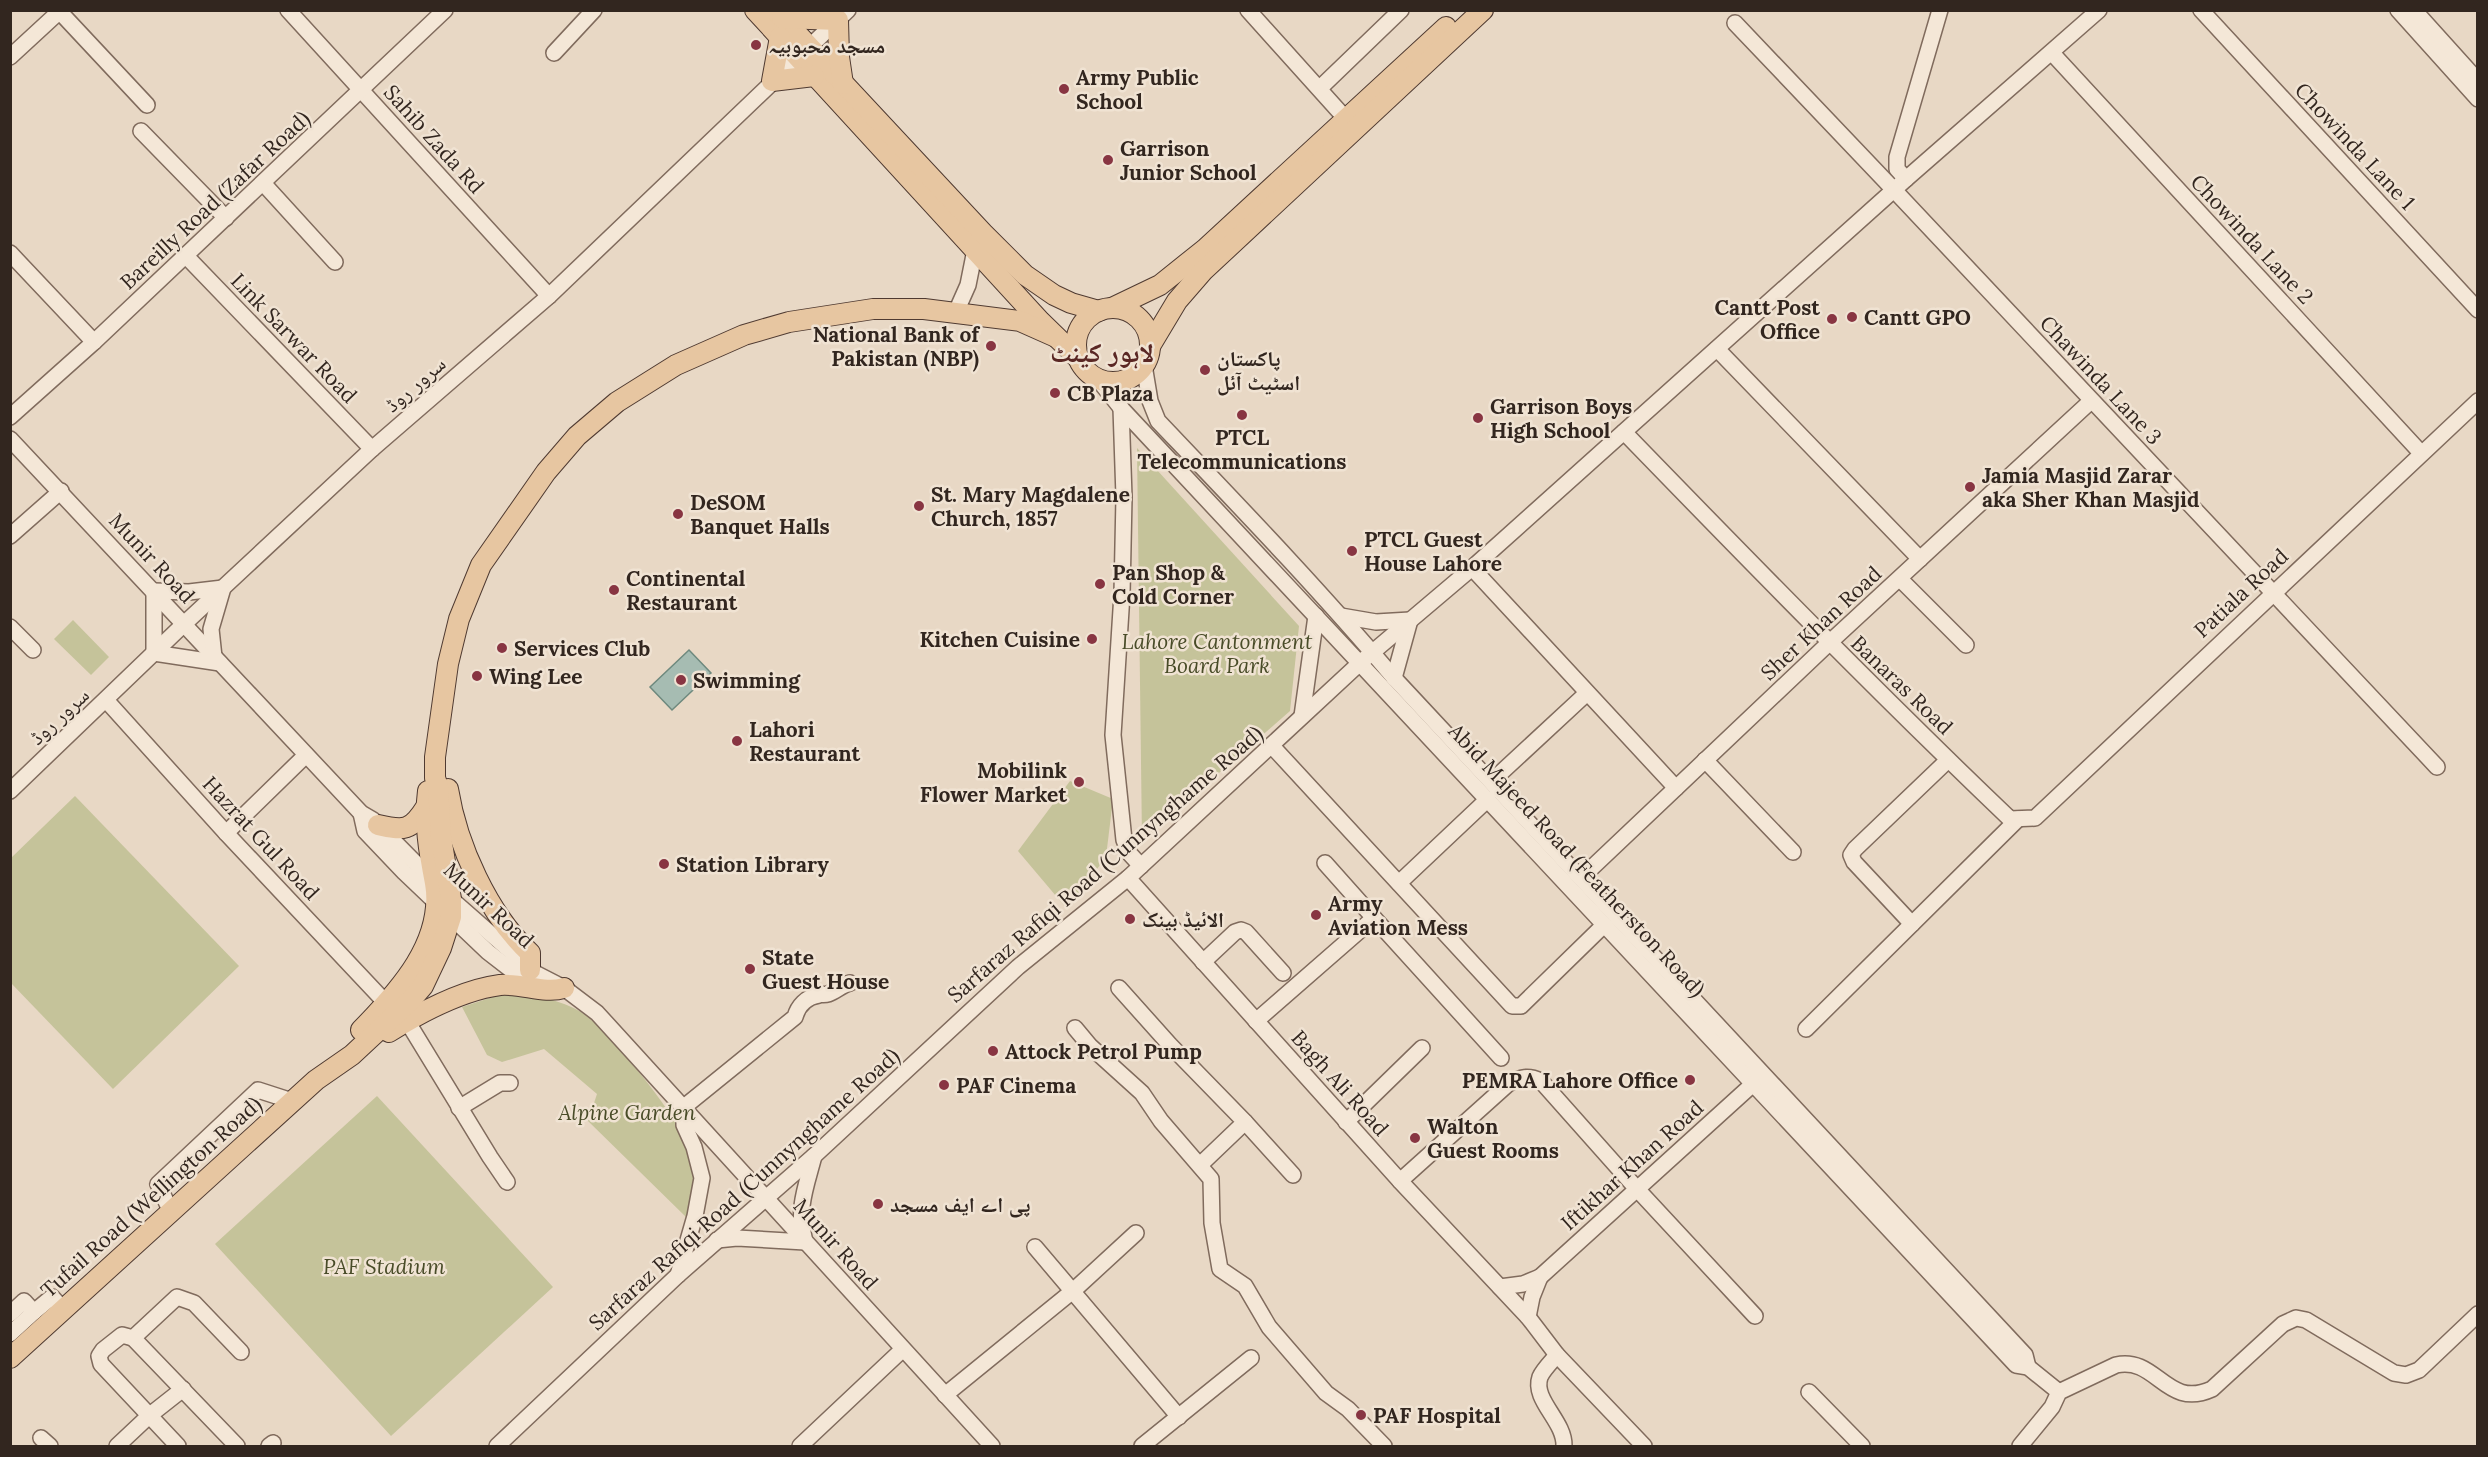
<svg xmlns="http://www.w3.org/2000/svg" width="2488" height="1457" font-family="Lora,'Noto Naskh Arabic',serif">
  <rect width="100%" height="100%" fill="#e8d8c5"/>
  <g fill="#c5c39a">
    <path d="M1137 448 1299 626 1290 711 1142 840Z"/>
    <path d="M73 620 109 657 91 675 54 639Z"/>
    <path d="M1070 781 1113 799 1106 857 1067 909 1018 851Z"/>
    <path d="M75 796 239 966 113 1089 11 983V858Z"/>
    <path d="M527 994C546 998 570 1003 587 1016 613 1037 684 1122 691 1155 696 1177 694 1195 686 1217L588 1121 597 1094 544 1049 502 1062 487 1055 462 1007 499 995Z"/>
    <path d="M377 1096 553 1287 391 1436 215 1244Z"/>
  </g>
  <path fill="#a6bcb2" stroke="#6e897e" stroke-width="1.5" d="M689 650 711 673 672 710 650 687Z"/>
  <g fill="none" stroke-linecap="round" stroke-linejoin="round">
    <g stroke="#806b5d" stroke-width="18">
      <g id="minor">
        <path d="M288 10 549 296"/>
        <path d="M1248 10 1346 119"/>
        <path d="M2201 10 2478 310"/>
        <path d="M2398 10 2478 99"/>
        <path d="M2414 10 2478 81"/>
        <path d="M60 12 147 105"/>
        <path d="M1735 23 1895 191 2437 767"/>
        <path d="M554 53 594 10"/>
        <path d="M2052 53 2421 453"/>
        <path d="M10 57 61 10"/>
        <path d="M1320 88 1401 10"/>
        <path d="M141 131 226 218"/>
        <path d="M1906 179 1897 169V157L1940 10"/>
        <path d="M263 183 335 262"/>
        <path d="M10 253 94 342"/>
        <path d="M186 256 372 449"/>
        <path d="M956 312 968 285 975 250"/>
        <path d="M1717 349 1920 559"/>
        <path d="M1144 365 1150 401 1158 421C1238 505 1319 589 1394 678L2025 1355 2028 1367"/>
        <path d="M1097 378 1121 408 2016 1365 2028 1367 2059 1392"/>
        <path d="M1121 408 1124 497 1122 594 1113 735 1124 840 1130 854 1141 866"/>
        <path d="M10 417 94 342 445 10"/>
        <path d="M1624 432C1751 563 1878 693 2010 819L2035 818 2478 401"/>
        <path d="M10 439 361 813 373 820 451 899 517 957 525 968 564 988 597 1013 992 1446"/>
        <path d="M10 536 61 491"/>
        <path d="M1472 568 1676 788"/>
        <path d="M1900 579 1966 645"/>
        <path d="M1341 616 1376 622 1410 620 1394 678"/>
        <path d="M10 627 33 650"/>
        <path d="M214 657 211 629 223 588 189 592 154 591V653L220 663"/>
        <path d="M106 700 226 833 386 1003"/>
        <path d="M1302 716 1316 616"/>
        <path d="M1272 746 1512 1006H1521L1604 925"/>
        <path d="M1705 760 1793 852"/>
        <path d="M1492 781 1587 693"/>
        <path d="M10 791 184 624 372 449 549 296 848 10"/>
        <path d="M361 813 365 831 404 872 488 952 515 973 525 968"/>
        <path d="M226 833 306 755"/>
        <path d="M1325 863 1374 918"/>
        <path d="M1128 878 1400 1181 1528 1317 1557 1355 1644 1446"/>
        <path d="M1581 878 1829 643 2091 401"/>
        <path d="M1399 883 1488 799"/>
        <path d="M1912 924 1854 862 1851 855 1855 849 1948 760"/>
        <path d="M1203 962 1235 932 1241 930 1246 932 1283 973"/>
        <path d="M1119 988 1170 1045 1245 1122 1200 1165"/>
        <path d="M407 1021 490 1157 507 1182"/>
        <path d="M1256 1021 1374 918 1501 1058"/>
        <path d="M1075 1028 1090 1046 1142 1093 1161 1121 1211 1179 1212 1223 1220 1269 1245 1286 1269 1327 1326 1393 1348 1409 1384 1446"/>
        <path d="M1806 1029 2018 819"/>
        <path d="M459 1108 500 1083H510"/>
        <path d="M1245 1122 1293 1175"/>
        <path d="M1346 1122 1422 1048"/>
        <path d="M1400 1181 1508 1084C1521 1077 1528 1075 1541 1081L1637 1189 1755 1316"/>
        <path d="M171 1212 158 1184 258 1090 292 1101"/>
        <path d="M717 1240 737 1238 805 1242C796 1209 806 1187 814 1156"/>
        <path d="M1035 1247 1179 1417"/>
        <path d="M678 1275 695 1216 702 1178 694 1147 684 1125V1107L795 1017C798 1006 806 997 819 995 822 994 825 995 828 994 836 991 842 985 850 983"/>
        <path d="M1500 1287 1523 1284 1540 1277 1753 1084"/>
        <path d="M10 1314 24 1301 34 1312 52 1297 63 1309"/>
        <path d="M1528 1317 1532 1297 1540 1277"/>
        <path d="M10 1334 34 1312"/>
        <path d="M133 1338 237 1446"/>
        <path d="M1557 1355C1552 1361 1543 1370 1540 1377 1532 1400 1565 1421 1564 1446"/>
        <path d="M1809 1392 1862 1446"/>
        <path d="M945 1395 1074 1290 1136 1233"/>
        <path d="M41 1438 50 1446"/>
        <path d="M117 1446 150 1415 183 1389"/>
        <path d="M178 1446 101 1364 99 1356 103 1350 122 1335 133 1338 177 1297 194 1303 241 1352"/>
        <path d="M269 1446 273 1443"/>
        <path d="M497 1446 678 1275 814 1156 1018 967 1128 878 1361 662 1472 568 1906 179 2099 10"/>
        <path d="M800 1446 902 1350"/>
        <path d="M1142 1446 1251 1358"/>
        <path d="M2020 1446 2052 1407 2059 1392 2116 1365C2157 1356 2166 1410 2212 1389L2283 1324 2296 1318 2306 1320 2394 1373 2406 1375 2419 1370 2478 1314"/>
      </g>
    </g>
    <g stroke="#4f3a31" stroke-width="22">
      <g id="major">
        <path d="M755 10 1040 321 1078 358"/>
        <path d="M775 10 983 233 1025 275 1054 295 1071 303 1099 311"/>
        <path d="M782 18 838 20 839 57 843 84"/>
        <path d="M780 37 772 81 814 76"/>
        <path d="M1112 308 1160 285 1205 249 1446 27"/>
        <circle cx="1113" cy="345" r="37"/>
        <path d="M1150 346 1177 301 1203 271 1483 10"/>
        <path d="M448 789C457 845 488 914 530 953V970"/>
        <path d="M378 825C404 831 411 831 426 807"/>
        <path d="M361 1030C399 991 445 941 435 883 429 852 424 822 428 791"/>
        <path d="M389 1032C421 1012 462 990 500 985 522 983 544 994 564 988"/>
        <path d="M10 1358 316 1080 352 1055 411 1000 423 986 441 948 451 917V899L441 837 438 787 435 778V757L448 664 459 619 481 565 546 472 577 436 617 402 676 365 744 335 789 322 873 309H924L1020 321 1056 337"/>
      </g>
    </g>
    <use href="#minor" stroke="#f4e7d7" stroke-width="15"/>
    <use href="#major" stroke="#e7c6a1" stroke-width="20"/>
  </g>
  <g fill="#883542" stroke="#f0e3d3" stroke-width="2">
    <circle cx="756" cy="45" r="6"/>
    <circle cx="1064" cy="89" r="6"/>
    <circle cx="1108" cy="160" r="6"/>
    <circle cx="1852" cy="317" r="6"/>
    <circle cx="1832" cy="319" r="6"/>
    <circle cx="991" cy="346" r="6"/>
    <circle cx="1205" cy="370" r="6"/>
    <circle cx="1055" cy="393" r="6"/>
    <circle cx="1242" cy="415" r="6"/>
    <circle cx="1478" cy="418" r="6"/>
    <circle cx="1970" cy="487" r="6"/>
    <circle cx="919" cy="506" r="6"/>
    <circle cx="678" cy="514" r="6"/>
    <circle cx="1352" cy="551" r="6"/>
    <circle cx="1100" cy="584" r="6"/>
    <circle cx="614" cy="590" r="6"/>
    <circle cx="1092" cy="639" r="6"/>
    <circle cx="502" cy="648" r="6"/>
    <circle cx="477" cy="676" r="6"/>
    <circle cx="681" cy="680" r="6"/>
    <circle cx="737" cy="741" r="6"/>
    <circle cx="1079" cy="782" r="6"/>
    <circle cx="664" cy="864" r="6"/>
    <circle cx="1316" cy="915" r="6"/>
    <circle cx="1130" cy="919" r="6"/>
    <circle cx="750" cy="969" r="6"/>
    <circle cx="993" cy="1051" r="6"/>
    <circle cx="1690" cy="1080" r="6"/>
    <circle cx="944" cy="1085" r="6"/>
    <circle cx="1415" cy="1138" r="6"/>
    <circle cx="878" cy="1204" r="6"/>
    <circle cx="1361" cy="1415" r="6"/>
  </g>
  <g text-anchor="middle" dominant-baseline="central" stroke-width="5" stroke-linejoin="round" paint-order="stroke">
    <g font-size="21" font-weight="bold" fill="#32261f" stroke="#f0e3d3" text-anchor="start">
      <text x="768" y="45">مسجد محبوبیہ</text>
      <text x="1076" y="77">Army Public<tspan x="1076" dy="24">School</tspan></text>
      <text x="1120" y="148">Garrison<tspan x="1120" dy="24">Junior School</tspan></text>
      <text x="1820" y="307" text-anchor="end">Cantt Post<tspan x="1820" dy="24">Office</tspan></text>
      <text x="1864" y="317">Cantt GPO</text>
      <text x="979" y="334" text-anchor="end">National Bank of<tspan x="979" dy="24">Pakistan (NBP)</tspan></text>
      <text x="1217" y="358">پاکستان<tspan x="1217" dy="24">اسٹیٹ آئل</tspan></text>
      <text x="1067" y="393">CB Plaza</text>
      <text x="1490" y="406">Garrison Boys<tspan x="1490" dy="24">High School</tspan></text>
      <text x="1242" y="437" text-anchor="middle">PTCL<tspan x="1242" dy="24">Telecommunications</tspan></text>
      <text x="1982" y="475">Jamia Masjid Zarar<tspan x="1982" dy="24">aka Sher Khan Masjid</tspan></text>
      <text x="931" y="494">St. Mary Magdalene<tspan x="931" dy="24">Church, 1857</tspan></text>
      <text x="690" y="502">DeSOM<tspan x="690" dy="24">Banquet Halls</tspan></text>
      <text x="1364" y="539">PTCL Guest<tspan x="1364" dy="24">House Lahore</tspan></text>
      <text x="1112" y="572">Pan Shop &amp;<tspan x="1112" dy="24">Cold Corner</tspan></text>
      <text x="626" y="578">Continental<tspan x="626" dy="24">Restaurant</tspan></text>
      <text x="1080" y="639" text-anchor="end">Kitchen Cuisine</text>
      <text x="514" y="648">Services Club</text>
      <text x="489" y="676">Wing Lee</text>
      <text x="693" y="680">Swimming</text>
      <text x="749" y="729">Lahori<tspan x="749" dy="24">Restaurant</tspan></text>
      <text x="1067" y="770" text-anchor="end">Mobilink<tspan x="1067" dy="24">Flower Market</tspan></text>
      <text x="676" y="864">Station Library</text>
      <text x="1328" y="903">Army<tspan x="1328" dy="24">Aviation Mess</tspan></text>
      <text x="1142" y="919">الائیڈ بینک</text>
      <text x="762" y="957">State<tspan x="762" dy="24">Guest House</tspan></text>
      <text x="1005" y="1051">Attock Petrol Pump</text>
      <text x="1678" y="1080" text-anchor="end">PEMRA Lahore Office</text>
      <text x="956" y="1085">PAF Cinema</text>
      <text x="1427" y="1126">Walton<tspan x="1427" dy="24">Guest Rooms</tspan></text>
      <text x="890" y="1204">پی اے ایف مسجد</text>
      <text x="1373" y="1415">PAF Hospital</text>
    </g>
    <g font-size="21" fill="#32261f" stroke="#f0e3d3">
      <text transform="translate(434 139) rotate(48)">Sahib Zada Rd</text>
      <text transform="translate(2355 146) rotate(47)">Chowinda Lane 1</text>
      <text transform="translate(215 200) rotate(-43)">Bareilly Road (Zafar Road)</text>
      <text transform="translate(2252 239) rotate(47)">Chowinda Lane 2</text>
      <text transform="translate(294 338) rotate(46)">Link Sarwar Road</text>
      <text transform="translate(2101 380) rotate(47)">Chawinda Lane 3</text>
      <text transform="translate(415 384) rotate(-41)">سرور روڈ</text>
      <text transform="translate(152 558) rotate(47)">Munir Road</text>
      <text transform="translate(2241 593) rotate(-43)">Patiala Road</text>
      <text transform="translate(1821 623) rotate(-43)">Sher Khan Road</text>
      <text transform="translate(1902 685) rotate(44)">Banaras Road</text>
      <text transform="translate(59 716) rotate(-43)">سرور روڈ</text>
      <text transform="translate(261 838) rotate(47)">Hazrat Gul Road</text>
      <text transform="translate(1577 860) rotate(47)">Abid Majeed Road (Featherston Road)</text>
      <text transform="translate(1105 864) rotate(-41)">Sarfaraz Rafiqi Road (Cunnynghame Road)</text>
      <text transform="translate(489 905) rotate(43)">Munir Road</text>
      <text transform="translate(1340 1083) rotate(48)">Bagh Ali Road</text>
      <text transform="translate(1632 1165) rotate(-42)">Iftikhar Khan Road</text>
      <text transform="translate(744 1189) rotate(-42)">Sarfaraz Rafiqi Road (Cunnynghame Road)</text>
      <text transform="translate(151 1197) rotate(-42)">Tufail Road (Wellington Road)</text>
      <text transform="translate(836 1244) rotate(48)">Munir Road</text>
    </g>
    <g font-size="21" font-style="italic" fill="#494c28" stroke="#f0e3d3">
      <text x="1217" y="641">Lahore Cantonment<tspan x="1217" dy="24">Board Park</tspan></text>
      <text x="627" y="1112">Alpine Garden</text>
      <text x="384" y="1266">PAF Stadium</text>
    </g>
    <g font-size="27" font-weight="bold" fill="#5a2724" stroke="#f0e3d3">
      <text x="1102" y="352">لاہور کینٹ</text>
    </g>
  </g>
  <rect width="2488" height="1457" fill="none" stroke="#32261f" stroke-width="24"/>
</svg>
